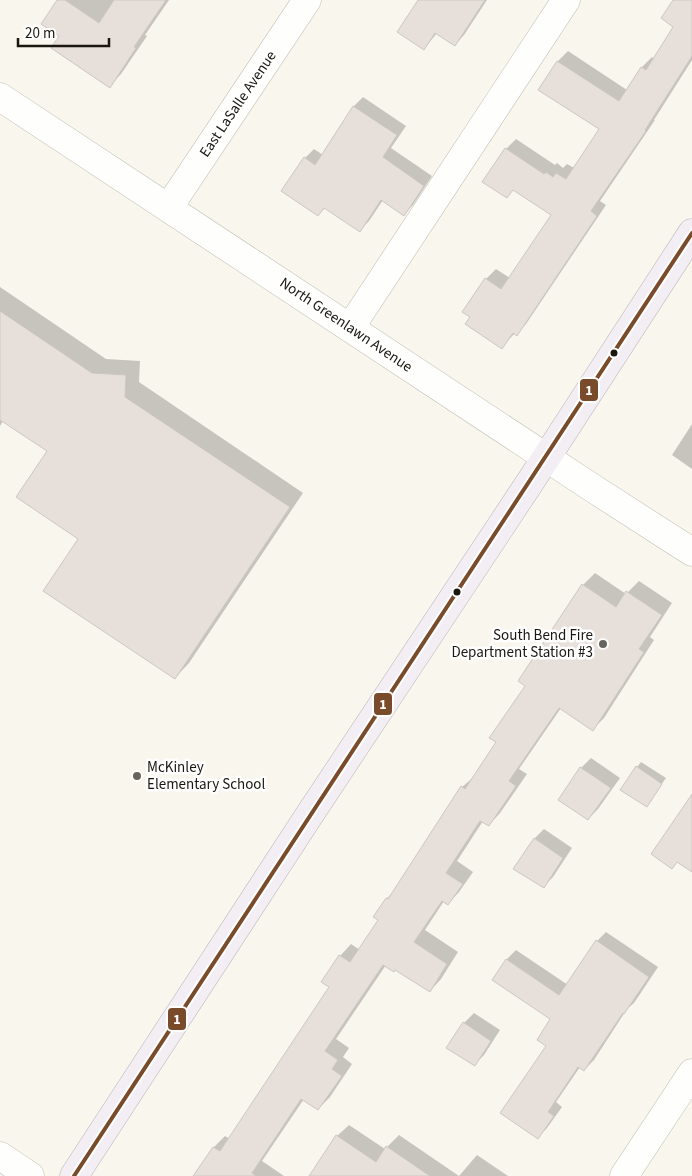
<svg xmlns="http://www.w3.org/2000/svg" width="692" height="1176" font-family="'Source Sans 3',sans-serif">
  <rect width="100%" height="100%" fill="#f9f6ed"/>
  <g fill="#0003">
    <path d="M58 0H169L145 35 147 36 121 74 110 86 61 36Z"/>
    <path d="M420 0H487L464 35 455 45 437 33 424 49Z"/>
    <path d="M674 0H692V60L654 120H655L600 201 606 205 526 324 516 334 515 333 502 347 486 279 496 269 510 278 553 215 514 189 507 197 506 149 516 139 555 165 557 163 563 168 567 164 574 168 601 129 539 89 558 61 568 51 627 90 642 67 652 57 654 59 675 27Z"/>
    <path d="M363 97 406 126 391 148 432 176 413 205 404 214 383 200 369 221 360 230 326 207 318 215 305 158 314 149 323 155 354 106Z"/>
    <path d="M0 287 106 359 140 361 139 382 303 493 189 663 175 678 79 539 48 451 3 421 0 426Z"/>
    <path d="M692 424V469L672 455Z"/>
    <path d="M595 573 626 594 639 581 672 603 650 637 654 640 604 718 593 729 561 708 519 769 527 774 500 813 489 825 483 821 457 861 473 872 459 892 448 904 444 901 425 930 458 952 441 979 430 991 395 969 386 965 336 1039 349 1048 343 1057 352 1064 330 1097 318 1109 304 1099 262 1161 284 1176H195L214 1147 225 1136 230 1139 331 987 340 956 351 944 360 950 380 920 375 916 387 898 394 892 462 787 475 776 498 742 527 685 583 585Z"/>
    <path d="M591 758 620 778 598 809 588 819 581 768Z"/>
    <path d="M641 762 666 778 647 805 637 767Z"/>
    <path d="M544 829 572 848 553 877 543 887 534 839Z"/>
    <path d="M606 932 658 967 634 1003 627 1009 594 1060 584 1070 580 1067 556 1102 562 1107 547 1128 538 1137 547 1045 552 1019 493 979 507 959 516 950 568 985 597 941Z"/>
    <path d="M474 1013 500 1030 484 1055 474 1065 448 1047 464 1023Z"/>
    <path d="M349 1125 385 1149 399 1135 459 1176H310L337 1136Z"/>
    <path d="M477 1155 508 1176H459Z"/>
  </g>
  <g fill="#e7dfda" stroke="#cdc7c2">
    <path d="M57 0H65L99 23 114 0H166L134 47 136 48 110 88 51 48 59 36 41 24Z"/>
    <path d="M418 0H485L455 46 435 33 424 50 397 32Z"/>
    <path d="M673 0H692V56L645 130 646 131 591 211 597 216 517 336 513 333 502 349 465 324 470 317 462 312 485 278 501 289 551 215 513 190 507 198 482 182 505 148 544 174 546 172 553 177 556 173 566 179 599 129 538 90 557 61 619 101 641 67 646 70 673 27 661 18Z"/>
    <path d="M353 106 397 135 383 157 424 186 404 216 381 200 360 232 324 208 318 216 281 191 304 157 315 165Z"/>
    <path d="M0 311 92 373 126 375 125 397 290 507 175 679 43 591 78 539 16 497 47 451 0 420Z"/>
    <path d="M582 584 616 607 626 591 662 615 639 649 644 652 593 731 559 708 509 781 516 786 489 826 480 821 446 873 463 884 448 905 442 901 414 942 447 964 430 992 395 970 394 972 383 965 325 1051 338 1060 332 1069 342 1076 318 1110 301 1099 252 1173 256 1176H193L213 1147 220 1151 329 987 321 982 339 955 350 962 378 920 373 917 386 898 388 899 461 786 465 789 496 742 489 738 525 686 518 681Z"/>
    <path d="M636 766 662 784 647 807 620 790Z"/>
    <path d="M580 767 611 788 588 820 558 800Z"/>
    <path d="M692 794V872L677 862 672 869 651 854Z"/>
    <path d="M534 838 563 858 544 888 513 869Z"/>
    <path d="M596 940 649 977 624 1014 623 1013 584 1071 578 1067 548 1112 554 1116 538 1139 500 1113 546 1046 537 1040 550 1019 492 980 506 959 559 995Z"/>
    <path d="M463 1022 491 1041 475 1066 446 1048Z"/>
    <path d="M336 1135 376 1162 386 1146 430 1176H309Z"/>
  </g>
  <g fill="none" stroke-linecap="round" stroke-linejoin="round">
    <g stroke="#bdbbb3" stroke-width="29">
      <g id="minor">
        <path d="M0 97 591 487 692 552"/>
        <path d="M169 207 307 0"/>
        <path d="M350 328 566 0"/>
        <path d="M0 1156 30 1176"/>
        <path d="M624 1176 692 1073"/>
      </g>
    </g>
    <g stroke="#bbb3ba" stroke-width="29">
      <path id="major" d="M74 1176 310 814 546 458 692 233"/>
    </g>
    <use href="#minor" stroke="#fefefc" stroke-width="28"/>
    <use href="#major" stroke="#f3eef4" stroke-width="28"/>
    <g stroke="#fff" stroke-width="8">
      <path id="bus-1" d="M74 1176 692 233"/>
    </g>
    <use href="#bus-1" stroke="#7a4b2a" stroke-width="4"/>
  </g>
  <g fill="#1a170f" stroke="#fff" stroke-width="2">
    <circle cx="614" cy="353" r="4.5"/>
    <circle cx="457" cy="592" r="4.5"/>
  </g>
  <g fill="#68655d" stroke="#fff" stroke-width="2">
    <circle cx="603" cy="644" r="5"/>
    <circle cx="137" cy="776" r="5"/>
  </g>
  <g text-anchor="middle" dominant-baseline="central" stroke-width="5" stroke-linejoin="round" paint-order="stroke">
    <g font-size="15" fill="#1a170f" stroke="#fff">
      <text transform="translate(238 104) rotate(-56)">East LaSalle Avenue</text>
      <text transform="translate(346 325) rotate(34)">North Greenlawn Avenue</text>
    </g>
    <g font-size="15" fill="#1a170f" stroke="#fff" text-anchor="end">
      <text x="593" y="635">South Bend Fire<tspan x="593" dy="17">Department Station #3</tspan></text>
      <text x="147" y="767" text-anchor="start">McKinley<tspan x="147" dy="17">Elementary School</tspan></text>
    </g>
  </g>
  <g stroke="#fff" stroke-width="2">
    <rect x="579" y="378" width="20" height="24" rx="5" fill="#7a4b2a"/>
    <rect x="373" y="692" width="20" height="24" rx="5" fill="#7a4b2a"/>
    <rect x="167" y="1007" width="20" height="24" rx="5" fill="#7a4b2a"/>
  </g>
  <g font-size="14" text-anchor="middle" font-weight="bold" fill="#fff">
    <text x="589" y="395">1</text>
    <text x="383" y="709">1</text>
    <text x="177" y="1024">1</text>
  </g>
  <path d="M18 38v8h91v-8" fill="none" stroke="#1a170f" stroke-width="2.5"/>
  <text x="25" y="38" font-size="15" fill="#1a170f" stroke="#ffffff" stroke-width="4" paint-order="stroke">20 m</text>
</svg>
